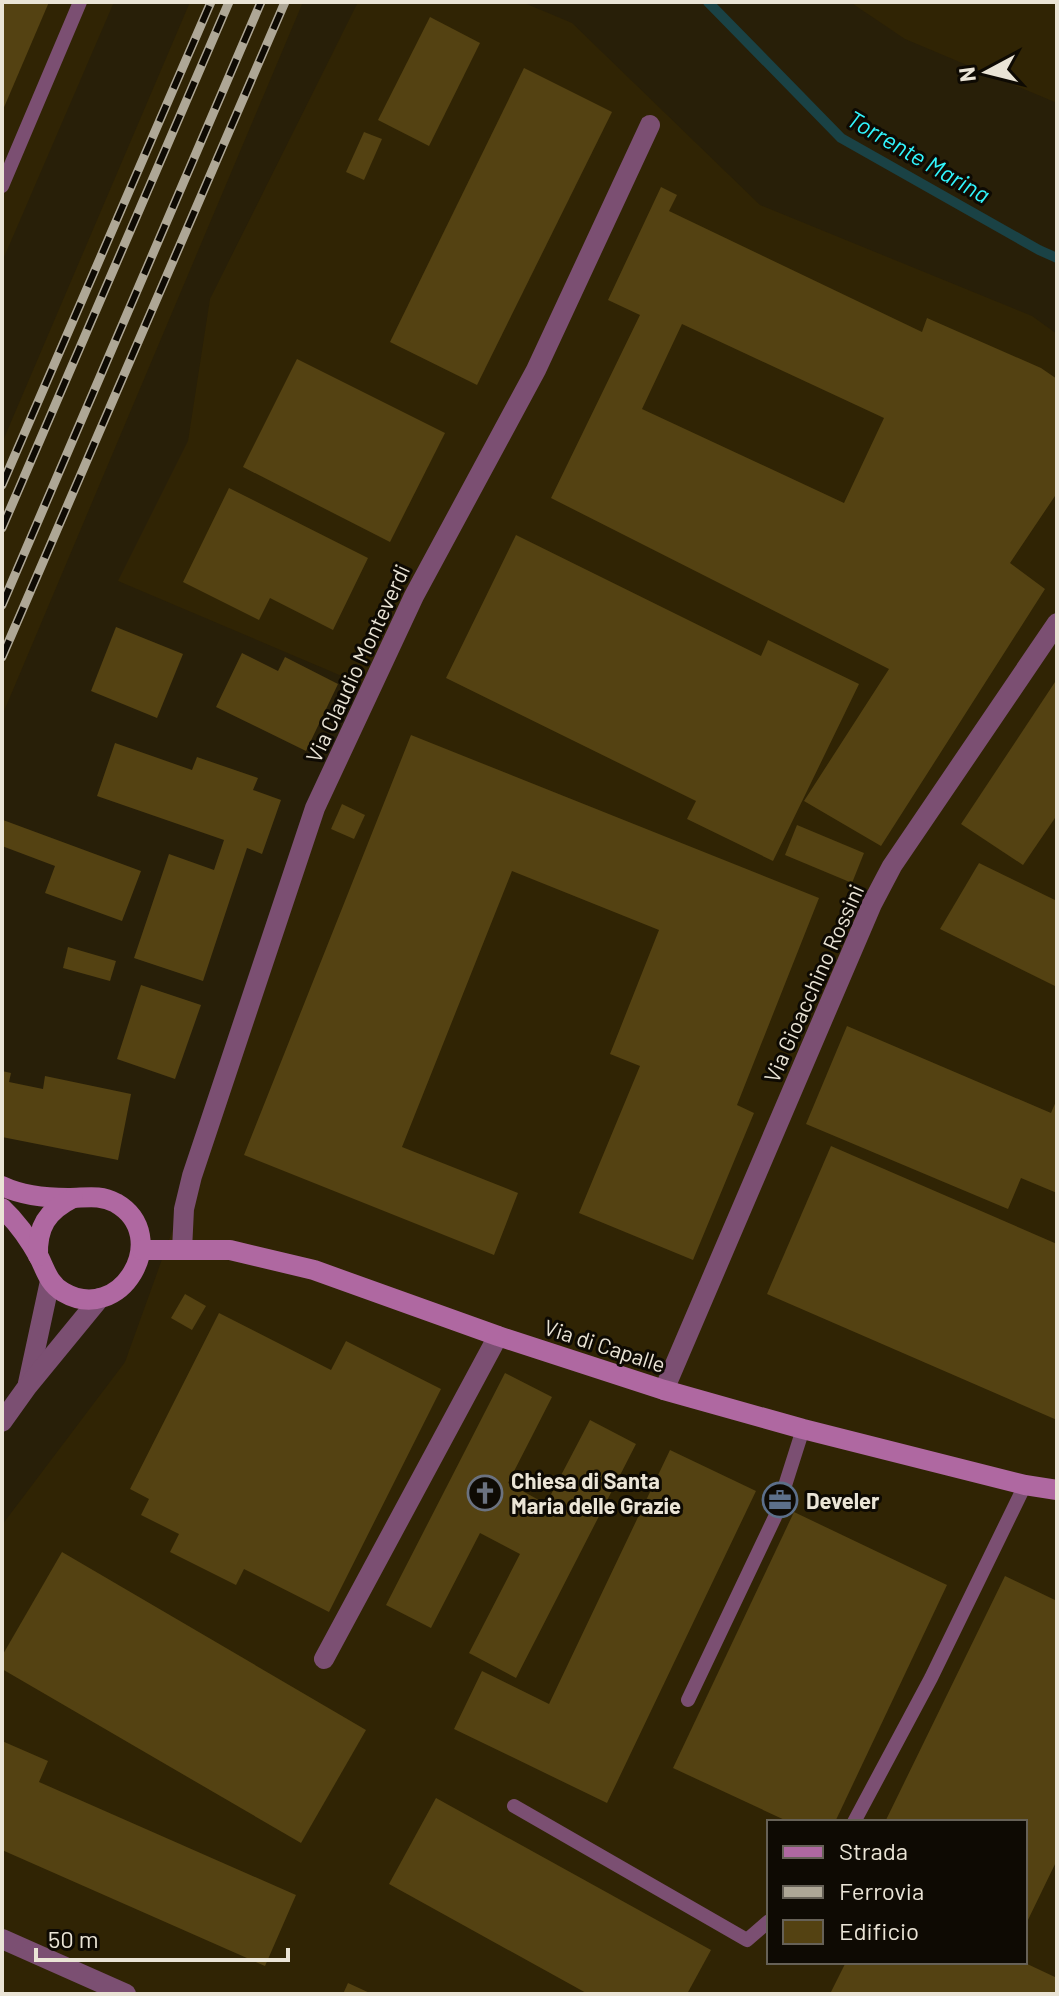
<svg xmlns="http://www.w3.org/2000/svg" width="1059" height="1996" font-family="Barlow,sans-serif">
  <rect width="100%" height="100%" fill="#281f08"/>
  <g fill="#302404" fill-rule="evenodd">
    <path d="M2 2H114L2 262Z"/>
    <path d="M190 2H303L2 716V443Z"/>
    <path d="M358 2H522L572 23 760 205 1032 316 1057 334V1994H2V1525L125 1362 192 1176 315 808 370 688 118 581 188 441 210 299ZM769 1822H1025V1962H769Z"/>
    <path d="M850 2H1057V103L905 39Z"/>
  </g>
  <g fill="none" stroke-linecap="round" stroke-linejoin="round">
    <path stroke="#1a4245" stroke-width="10" d="M708 2 841 138 1039 250 1057 258"/>
  </g>
  <g fill="#544212" fill-rule="evenodd">
    <path d="M2 2H49L2 112Z"/>
    <path d="M430 17 480 43 429 146 378 120Z"/>
    <path d="M524 68 612 112 477 385 390 342Z"/>
    <path d="M364 132 382 139 364 180 346 172Z"/>
    <path d="M661 187 677 195 669 211 922 332 927 318 1041 368 1057 379V493L1010 563 1045 589 881 846 804 801 889 669 551 498 640 315 608 300ZM682 324 884 418 844 503 642 409Z"/>
    <path d="M297 359 445 433 390 542 243 467Z"/>
    <path d="M229 488 368 558 333 630 270 598 259 620 183 582Z"/>
    <path d="M516 535 761 656 768 640 859 684 773 861 687 819 696 801 446 678Z"/>
    <path d="M116 627 183 654 157 718 91 691Z"/>
    <path d="M242 653 278 671 285 657 338 684 306 751 216 707Z"/>
    <path d="M1057 679V815L1023 865 961 824Z"/>
    <path d="M411 735 819 898 737 1105 754 1113 693 1260 579 1213 640 1066 610 1054 659 930 512 871 402 1147 518 1193 494 1255 244 1155Z"/>
    <path d="M115 743 192 770 197 757 258 778 253 790 281 800 262 854 247 848 203 981 134 958 169 854 214 870 224 840 97 796Z"/>
    <path d="M342 804 365 815 354 839 331 829Z"/>
    <path d="M3 820 141 871 122 921 45 893 55 866 2 846Z"/>
    <path d="M797 825 864 853 852 883 785 855Z"/>
    <path d="M979 863 1057 901V987L940 929Z"/>
    <path d="M68 947 116 961 110 981 63 968Z"/>
    <path d="M141 985 201 1005 175 1079 117 1059Z"/>
    <path d="M847 1026 1051 1113 1057 1099V1193L1021 1178 1008 1209 806 1124Z"/>
    <path d="M2 1071 11 1073 9 1082 43 1089 45 1076 131 1094 118 1160 2 1137Z"/>
    <path d="M831 1146 1057 1244V1420L767 1294Z"/>
    <path d="M185 1294 206 1306 192 1330 171 1318Z"/>
    <path d="M219 1313 331 1370 346 1341 441 1389 329 1612 244 1569 236 1585 170 1552 179 1534 141 1515 149 1499 130 1489Z"/>
    <path d="M505 1373 552 1397 508 1483 546 1504 590 1420 636 1444 516 1678 469 1653 520 1554 480 1533 431 1628 386 1605Z"/>
    <path d="M670 1450 756 1491 607 1803 454 1729 482 1671 549 1704Z"/>
    <path d="M794 1512 947 1585 835 1822H789L673 1768Z"/>
    <path d="M62 1552 366 1730 301 1843 2 1669V1656Z"/>
    <path d="M1005 1576 1057 1601V1860L1025 1926V1822H885Z"/>
    <path d="M2 1741 48 1761 39 1782 296 1895 265 1966 2 1850Z"/>
    <path d="M436 1798 711 1950 687 1994H588L389 1884Z"/>
    <path d="M846 1962H1023L1057 1978V1994H830Z"/>
    <path d="M348 1983 372 1994H343Z"/>
  </g>
  <g fill="none" stroke-linecap="round" stroke-linejoin="round">
    <g stroke="#7b4f72" stroke-width="14">
      <path d="M2 186 80 2"/>
      <path d="M688 1700 775 1517 803 1429"/>
      <path d="M514 1806 747 1940 769 1921"/>
      <path d="M854 1822 931 1678 1025 1485"/>
    </g>
    <g stroke="#7b4f72" stroke-width="20">
      <path d="M182 1250 184 1209 192 1176 315 808 414 596 536 370 650 125"/>
      <path d="M28 1383 50 1281"/>
      <path d="M664 1390 872 904 892 866 1057 623"/>
      <path d="M2 1422 27 1387 100 1298"/>
      <path d="M324 1659 498 1336"/>
      <path d="M2 1939 126 1994"/>
    </g>
    <g stroke="#af68a1" stroke-width="20">
      <path d="M2 1186C23 1196 45 1198 68 1198 86 1198 99 1194 116 1203 173 1236 121 1326 63 1292 49 1284 46 1271 39 1257 29 1239 17 1222 2 1208"/>
      <path d="M141 1250H230L314 1270 498 1336 664 1390 803 1429 1025 1485 1057 1490"/>
      <path d="M38 1256C37 1227 47 1211 73 1198"/>
    </g>
    <g stroke="#aea796" stroke-width="9">
      <g id="rail">
        <path d="M2 485 211 2"/>
        <path d="M2 528 229 2"/>
        <path d="M2 605 261 2"/>
        <path d="M2 657 285 2"/>
      </g>
    </g>
    <use href="#rail" stroke="#0e0a03" stroke-width="6" stroke-dasharray="18" stroke-linecap="butt"/>
  </g>
  <defs>
    <g id="church-ring" transform="scale(1.8)"><circle r="9.5" fill="#0e0a03" stroke="#6b7280" stroke-width="1.5"/><path d="M-1.2-6h2.4v3.5h3.3v2.4h-3.3V6h-2.4V-.1h-3.3v-2.4h3.3Z" fill="#6b7280"/></g>
    <g id="office-ring" transform="scale(1.8)"><circle r="9.5" fill="#0e0a03" stroke="#5c6f8a" stroke-width="1.5"/><path d="M-6-3h4V-5.5h4V-3h4V5H-6ZM-1-4.5V-3h2v-1.5ZM-6 0V1H6V0Z" fill="#5c6f8a"/></g>
  </defs>
  <g fill-rule="evenodd">
    <use href="#church-ring" x="485" y="1493"/>
    <use href="#office-ring" x="780" y="1500"/>
  </g>
  <g text-anchor="middle" dominant-baseline="central" stroke-width="6" stroke-linejoin="round" paint-order="stroke">
    <g font-size="22" fill="#eae4d6" stroke="#0e0a03">
      <text transform="translate(357 663) rotate(-65)">Via Claudio Monteverdi</text>
      <text transform="translate(813 983) rotate(-66)">Via Gioacchino Rossini</text>
      <text transform="translate(605 1345) rotate(18)">Via di Capalle</text>
    </g>
    <g font-size="22" font-weight="bold" fill="#eae4d6" stroke="#0e0a03" text-anchor="start">
      <text x="511" y="1480">Chiesa di Santa<tspan x="511" dy="25">Maria delle Grazie</tspan></text>
      <text x="806" y="1500">Develer</text>
    </g>
    <g font-size="24" font-style="italic" fill="#31f5fe" stroke="#0e0a03">
      <text transform="translate(919 156) rotate(30)">Torrente Marina</text>
    </g>
  </g>
  <rect width="1059" height="1996" fill="none" stroke="#eae4d6" stroke-width="8"/>
  <rect x="767" y="1820" width="260" height="144" fill="#0e0a03" stroke="#666157" stroke-width="2"/>
  <rect x="783" y="1846" width="40" height="12" fill="#af68a1" stroke="#666157" stroke-width="2"/>
  <text x="839" y="1860" font-size="24" fill="#eae4d6">Strada</text>
  <rect x="783" y="1886" width="40" height="12" fill="#aea796" stroke="#666157" stroke-width="2"/>
  <text x="839" y="1900" font-size="24" fill="#eae4d6">Ferrovia</text>
  <rect x="783" y="1920" width="40" height="24" fill="#544212" stroke="#666157" stroke-width="2"/>
  <text x="839" y="1940" font-size="24" fill="#eae4d6">Edificio</text>
  <g transform="translate(987 72) rotate(263)" stroke="#0e0a03" stroke-width="6" paint-order="stroke">
  <path d="M0-6L14 30L0 20L-14 30Z" fill="#eae4d6"/>
  <text y="-12" font-size="22" font-weight="bold" text-anchor="middle" fill="#eae4d6">N</text>
  </g>
  <path d="M36 1948v12h252v-12" fill="none" stroke="#eae4d6" stroke-width="4"/>
  <text x="48" y="1948" font-size="24" fill="#eae4d6" stroke="#0e0a03" stroke-width="6" paint-order="stroke">50 m</text>
</svg>
